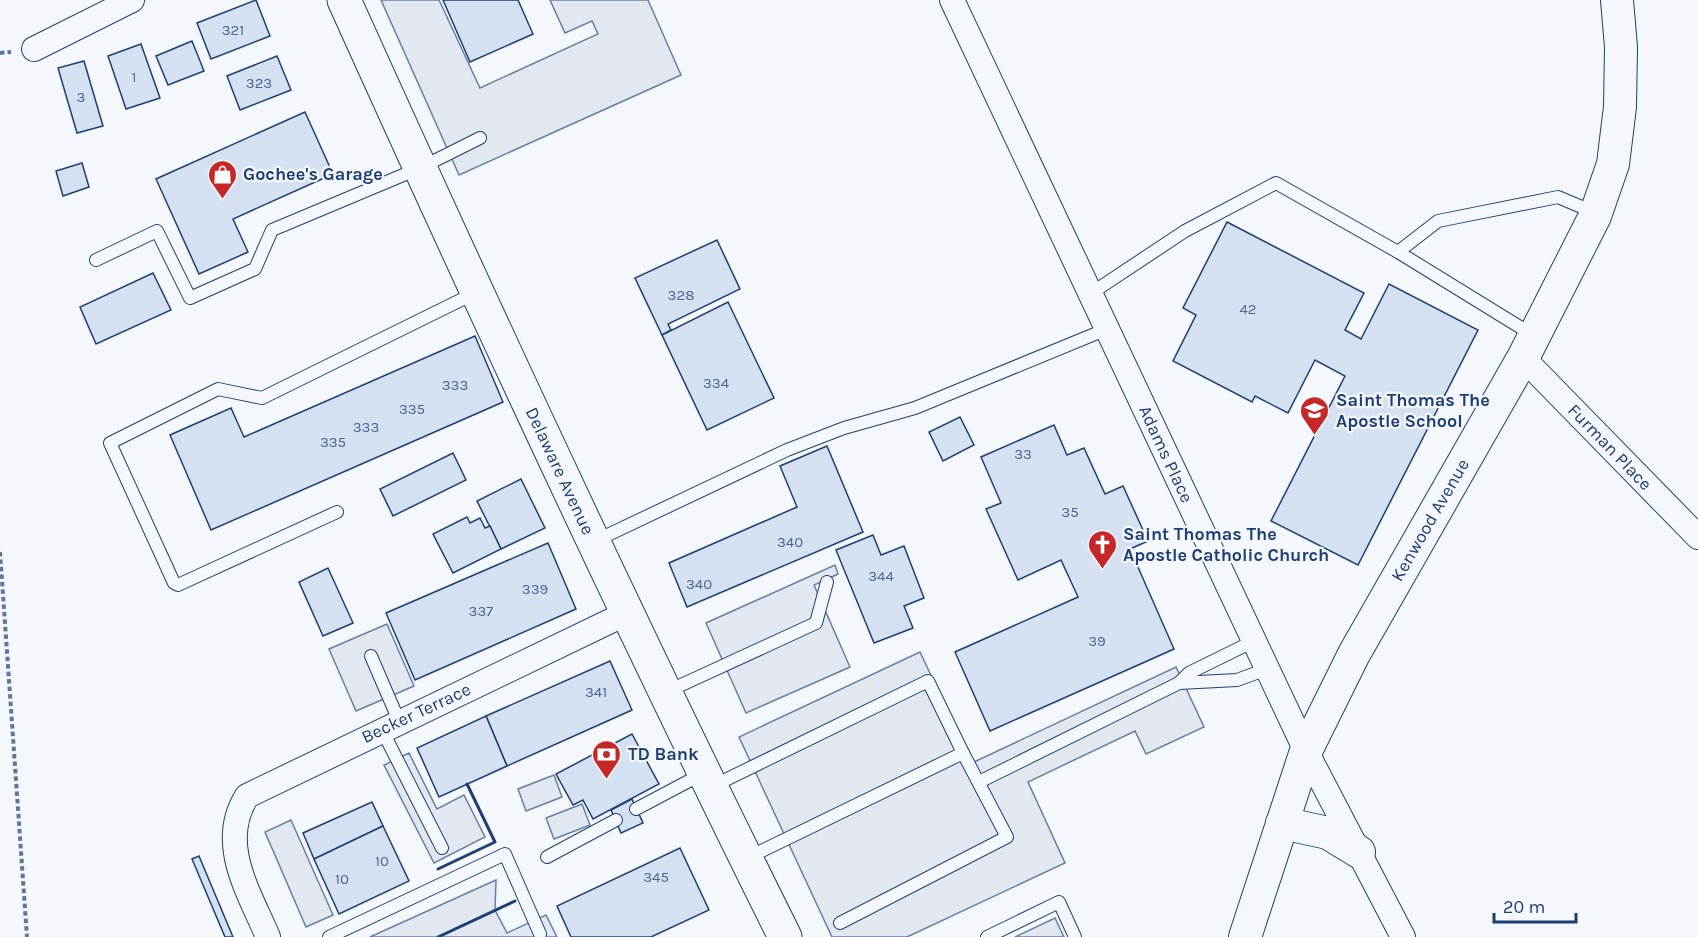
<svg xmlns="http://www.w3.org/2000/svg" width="1698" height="937" font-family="Karla,sans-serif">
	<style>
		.parking { fill: #e3e8f0; stroke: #687fa3; stroke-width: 1.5 }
		.building { fill: #d5e0f0; stroke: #1d3f73; stroke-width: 1.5 }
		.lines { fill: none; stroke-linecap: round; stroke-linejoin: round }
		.service-casing { stroke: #1d3f73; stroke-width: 14 }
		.minor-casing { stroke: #1d3f73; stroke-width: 26 }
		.tertiary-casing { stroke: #1d3f73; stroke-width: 34 }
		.primary-casing { stroke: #1d3f73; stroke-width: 35 }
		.path { stroke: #5e769c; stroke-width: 4; stroke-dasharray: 4.5 3; stroke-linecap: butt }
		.service { stroke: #f4f7fb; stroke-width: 12 }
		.minor { stroke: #f4f7fb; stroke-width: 24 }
		.tertiary { stroke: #f4f7fb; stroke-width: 32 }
		.primary { stroke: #f4f7fb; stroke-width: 33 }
		.wall { stroke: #1d3f73; stroke-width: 3 }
		.labels { text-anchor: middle; stroke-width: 4.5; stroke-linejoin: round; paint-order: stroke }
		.number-label { font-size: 15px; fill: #4b6792 }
		.poi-label { font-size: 18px; font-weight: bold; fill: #1d3f73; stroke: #f4f7fb; text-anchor: start }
		.street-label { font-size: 18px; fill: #1d3f73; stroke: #f4f7fb }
	</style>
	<rect width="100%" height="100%" fill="#f4f7fb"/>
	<g class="parking">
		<path d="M381,0h58l41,88 118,-54 -6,-13 -27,12 -15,-33h98l33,75 -222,100z"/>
		<path d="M835,565l3,9 -24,11 36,82 -104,46 -40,-90z"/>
		<path d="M387,624l27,62 -58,25 -27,-62z"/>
		<path d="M920,652l52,111 204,-96 28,60 -58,27 -11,-23 -107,51 37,81 -158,74h-75l-93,-200z"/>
		<path d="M409,753l28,56 27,-14 21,42 -51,26 -50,-98z"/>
		<path d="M554,775l8,22 -36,14 -8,-22z"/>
		<path d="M582,804l8,21 -36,14 -8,-21z"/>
		<path d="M291,820l42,95 -27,12 -41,-95z"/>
		<path d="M496,880l-1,30 12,23 39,-18 11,22h-187z"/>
		<path d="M1055,918l9,19h-49z"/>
	</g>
	<g class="building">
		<path d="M256,0l14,36 -59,23 -14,-36z"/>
		<path d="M443,0h75l15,34 -63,28z"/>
		<path d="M192,41l12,30 -36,14 -12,-29z"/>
		<path d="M141,44l19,54 -34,11 -18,-53z"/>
		<path d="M277,56l14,34 -51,20 -13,-34z"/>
		<path d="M84,61l19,65 -26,7 -19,-65z"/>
		<path d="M305,112l28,62 -100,45 15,33 -49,22 -43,-95z"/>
		<path d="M82,163l7,24 -26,9 -7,-25z"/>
		<path d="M1227,222l137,71 -19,37 16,9 28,-55 89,46 -120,235 -87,-44 74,-145 -30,-16 -27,53 -33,-17 -3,6 -79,-41 23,-46 -13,-7z"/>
		<path d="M717,240l23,49 -72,35 3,6 -9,5 -27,-57z"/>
		<path d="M153,273l18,37 -75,34 -16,-37z"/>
		<path d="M728,302l46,96 -67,32 -45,-95z"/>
		<path d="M475,336l28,66 -292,128 -41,-95 61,-27 13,29z"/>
		<path d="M960,417l14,28 -31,16 -14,-29z"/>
		<path d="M1054,425l13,30 17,-7 21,46 18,-8 25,55 -18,8 44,100 -184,82 -35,-79 123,-55 -17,-37 -43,20 -32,-71 15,-6 -20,-46z"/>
		<path d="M827,446l36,86 -176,75 -18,-44 128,-56 -17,-41z"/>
		<path d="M453,453l13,27 -73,36 -13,-27z"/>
		<path d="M521,479l24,49 -44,21 -24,-48z"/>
		<path d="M467,517l3,6 10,-5 5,10 5,-2 11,23 -48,24 -20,-39z"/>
		<path d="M873,535l8,20 23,-9 20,52 -20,8 9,22 -39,15 -38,-93z"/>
		<path d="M548,543l28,66 -161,71 -29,-67z"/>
		<path d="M328,568l25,55 -30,13 -24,-54z"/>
		<path d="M610,661l22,49 -125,56 -21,-50z"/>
		<path d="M486,716l21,50 -68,31 -22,-49z"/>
		<path d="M632,734l27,50 -66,35 -10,-19 -10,5 -17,-31z"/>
		<path d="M632,799l11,24 -22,10 -10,-23z"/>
		<path d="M372,802l11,24 -69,33 -11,-26z"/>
		<path d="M383,826l26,55 -70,33 -25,-55z"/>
		<path d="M680,848l29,62 -58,27h-80l-14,-31z"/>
		<path d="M199,856l34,81h-8l-33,-78z"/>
	</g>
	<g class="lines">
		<defs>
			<g id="service">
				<path d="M1398,252l40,-31 120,-24 38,16"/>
				<path d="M96,260l61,-29 33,67 65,-29 17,-39 148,-62 60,-30"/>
				<path d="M1090,294l95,-63 91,-48 122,69 135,83"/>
				<path d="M337,512l-159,73 -4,-2 -64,-140 108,-54 44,9 213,-105"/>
				<path d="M595,541l192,-91 57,-22 71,-20 192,-79"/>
				<path d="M371,656l28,65"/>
				<path d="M1179,683l58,-3 30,-11"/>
				<path d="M666,692l150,-69 11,-41"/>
				<path d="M382,730l60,118"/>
				<path d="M979,782l200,-99 10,-10 65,-32"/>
				<path d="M713,786l215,-105 35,72 -216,105"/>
				<path d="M636,809l68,-36"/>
				<path d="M547,857l69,-37"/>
				<path d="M840,923l167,-86 -44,-84"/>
				<path d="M329,937l176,-83 35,80"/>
				<path d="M987,937l72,-35 16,35"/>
			</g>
			<g id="minor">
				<path d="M952,0l354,751 97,186"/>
				<path d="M34,49l98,-49"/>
				<path d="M1523,358l175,179"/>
				<path d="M268,937c-19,-45 -51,-94 -21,-141l380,-183"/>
			</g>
			<g id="tertiary">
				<path d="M1282,823l46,10 31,19"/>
				<path d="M1245,937l61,-186 48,-97 169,-296 72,-142 18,-52 7,-57 1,-60 -4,-47"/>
			</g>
			<path id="primary" d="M344,0c142,315 287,628 441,937"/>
		</defs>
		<use href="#service" class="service-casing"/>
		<use href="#minor" class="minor-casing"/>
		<use href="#tertiary" class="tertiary-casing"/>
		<use href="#primary" class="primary-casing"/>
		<g class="path">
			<path d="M0,53l11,-1"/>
			<path d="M0,552l27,385"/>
		</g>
		<use href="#service" class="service"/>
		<use href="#minor" class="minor"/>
		<use href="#tertiary" class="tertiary"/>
		<use href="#primary" class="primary"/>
		<g class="wall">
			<path d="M438,869l57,-27 -28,-58"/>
			<path d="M438,937l77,-36"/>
		</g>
	</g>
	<defs>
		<symbol id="shop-pin" viewBox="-11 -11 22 30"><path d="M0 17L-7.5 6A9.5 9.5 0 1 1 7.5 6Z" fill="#c62828" stroke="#f4f7fb"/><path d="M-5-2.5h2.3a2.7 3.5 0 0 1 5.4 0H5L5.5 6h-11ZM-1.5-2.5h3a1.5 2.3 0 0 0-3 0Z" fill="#fff"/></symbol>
		<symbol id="school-pin" viewBox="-11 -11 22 30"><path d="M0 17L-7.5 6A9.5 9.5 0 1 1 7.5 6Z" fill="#c62828" stroke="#f4f7fb"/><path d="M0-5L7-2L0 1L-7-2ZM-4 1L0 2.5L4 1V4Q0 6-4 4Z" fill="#fff"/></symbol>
		<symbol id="church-pin" viewBox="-11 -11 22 30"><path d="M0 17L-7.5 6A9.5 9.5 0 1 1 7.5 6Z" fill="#c62828" stroke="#f4f7fb"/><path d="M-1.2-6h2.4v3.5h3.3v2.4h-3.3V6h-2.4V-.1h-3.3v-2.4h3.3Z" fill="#fff"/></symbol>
		<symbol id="bank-pin" viewBox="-11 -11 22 30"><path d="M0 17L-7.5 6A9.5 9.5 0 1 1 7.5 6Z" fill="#c62828" stroke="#f4f7fb"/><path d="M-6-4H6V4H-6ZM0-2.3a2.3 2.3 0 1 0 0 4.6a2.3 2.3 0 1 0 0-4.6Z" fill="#fff"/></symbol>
	</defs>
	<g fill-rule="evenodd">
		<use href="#shop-pin" x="206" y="158" width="33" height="45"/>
		<use href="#school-pin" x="1298" y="394" width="33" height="45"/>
		<use href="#church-pin" x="1086" y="528" width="33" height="45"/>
		<use href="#bank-pin" x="590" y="738" width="33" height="45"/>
	</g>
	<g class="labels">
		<g class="number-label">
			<text x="233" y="35">321</text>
			<text x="134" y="82">1</text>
			<text x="259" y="88">323</text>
			<text x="81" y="102">3</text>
			<text x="681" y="300">328</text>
			<text x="1248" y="314">42</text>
			<text x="716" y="388">334</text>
			<text x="455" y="390">333</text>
			<text x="412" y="414">335</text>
			<text x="366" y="432">333</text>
			<text x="333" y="447">335</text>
			<text x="1023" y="459">33</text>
			<text x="1070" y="517">35</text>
			<text x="790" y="547">340</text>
			<text x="881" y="581">344</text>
			<text x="699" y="589">340</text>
			<text x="535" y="594">339</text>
			<text x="481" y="616">337</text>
			<text x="1097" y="646">39</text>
			<text x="596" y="697">341</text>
			<text x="382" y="866">10</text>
			<text x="656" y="882">345</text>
			<text x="342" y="884">10</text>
		</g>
		<g class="poi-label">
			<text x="243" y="180">Gochee's Garage</text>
			<text x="1336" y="406">Saint Thomas The<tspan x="1336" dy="21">Apostle School</tspan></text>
			<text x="1123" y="540">Saint Thomas The<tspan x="1123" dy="21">Apostle Catholic Church</tspan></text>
			<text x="628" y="760">TD Bank</text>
		</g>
		<g class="street-label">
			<text transform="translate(1610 447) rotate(46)" y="6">Furman Place</text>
			<text transform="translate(1166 454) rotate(65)" y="6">Adams Place</text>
			<text transform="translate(560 471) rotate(65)" y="6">Delaware Avenue</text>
			<text transform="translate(1430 520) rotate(-60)" y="6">Kenwood Avenue</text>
			<text transform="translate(416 713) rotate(-25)" y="6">Becker Terrace</text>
		</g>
	</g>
	<path d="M1494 913v9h82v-9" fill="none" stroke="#1d3f73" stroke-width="3"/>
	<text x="1503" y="913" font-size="18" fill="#1d3f73" stroke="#f4f7fb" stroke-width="4.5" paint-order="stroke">20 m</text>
</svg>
